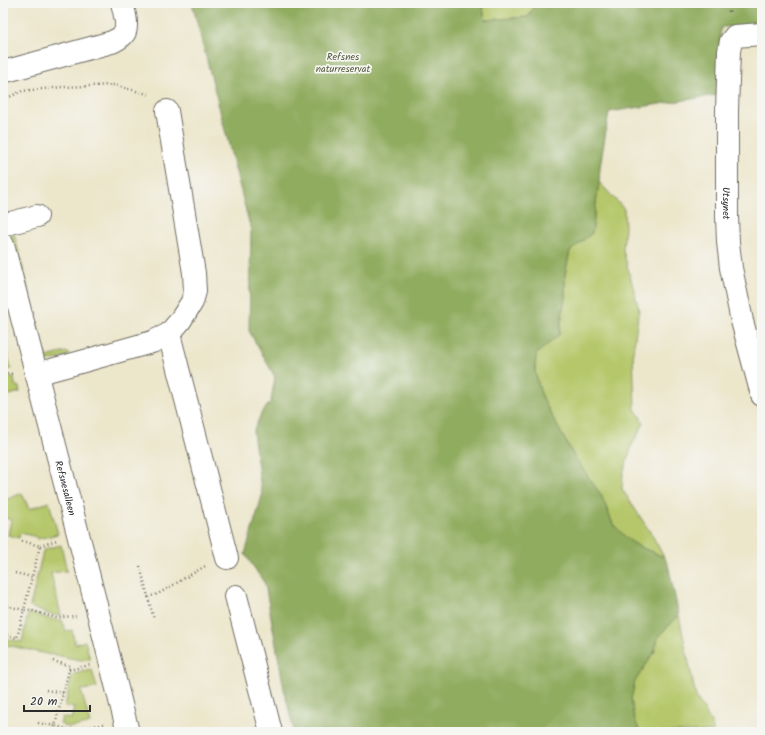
<svg xmlns="http://www.w3.org/2000/svg" width="765" height="735" font-family="Kalam,sans-serif">
	<style>
		.green { fill: #b5c76a; stroke: #70794a }
		.forest { fill: #90ac5e; stroke: #5e6c44 }
		.lines { fill: none; stroke-linecap: round; stroke-linejoin: round }
		.minor-casing { stroke: #6f6c63; stroke-width: 24 }
		.path { stroke: #6f6c63; stroke-width: 2.5; stroke-dasharray: 1 3; stroke-linecap: butt }
		.minor { stroke: #fff; stroke-width: 22 }
		.labels { text-anchor: middle; stroke-width: 3.5; stroke-linejoin: round; paint-order: stroke }
		.park-label { font-size: 10px; fill: #545a3e; stroke: #f6f6f2 }
		.street-label { font-size: 10px; fill: #2b2b2b; stroke: #f6f6f2 }
	</style>
	<rect width="100%" height="100%" fill="#f6f6f2"/>
	<filter id="ink" filterUnits="userSpaceOnUse"><feTurbulence type="fractalNoise" baseFrequency=".025" numOctaves="2"/><feDisplacementMap in="SourceGraphic" scale="8" xChannelSelector="R" yChannelSelector="G"/><feConvolveMatrix kernelMatrix="1 2 1 2 8 2 1 2 1" color-interpolation-filters="sRGB"/></filter>
	<filter id="wash" filterUnits="userSpaceOnUse"><feTurbulence type="fractalNoise" baseFrequency=".012" numOctaves="4" result="noise"/><feDisplacementMap in="SourceGraphic" scale="16" xChannelSelector="R" yChannelSelector="G"/><feGaussianBlur stdDeviation="0.9" result="paint"/><feColorMatrix in="noise" values="0 0 0 0 0 0 0 0 0 0 0 0 0 0 0 0 0 1.4 0 .05"/><feComposite in="paint" operator="in"/></filter>
	<g filter="url(#wash)">
		<rect width="100%" height="100%" fill="#ece6cb"/>
		<g class="green">
			<path d="M482,3h62l-10,4 -6,10 -43,3z"/>
			<path d="M599,182l25,27 1,18 -2,23 16,59 -6,43 2,57 9,14 -12,22 -9,29 -1,15 30,46 12,22 -26,-11 -9,-6 -16,-16 -12,-29 -26,-37 -27,-49 -8,-18 -5,-20 1,-17 23,-19 6,-37v-24l5,-23 22,-18z"/>
			<path d="M11,233l3,1 32,123 20,-5 3,2v2l-27,7 -33,-128z"/>
			<path d="M3,336l8,33h-8z"/>
			<path d="M3,375l11,2 1,8 4,2 1,5 -14,4 -3,-12z"/>
			<path d="M22,493l7,16 20,-7 9,32 -21,5v-2l-17,-4 -1,5 -11,-3 3,-15 -8,-3v-16z"/>
			<path d="M61,545l6,26 -16,2 10,42c-10,2 -22,-5 -31,-8l13,-56 2,-2z"/>
			<path d="M28,613c12,1 22,8 34,7l4,11 6,-1 3,14 10,-3 5,18 -10,1 -29,-6v1l-48,-11v-6l19,4z"/>
			<path d="M679,616l17,81 9,14 8,16v5h-73l-6,-14 -3,-19 4,-18 19,-28 5,-18z"/>
			<path d="M92,670l5,18 -16,2 9,33c-9,3 -18,5 -27,3v-1l-3,-1 2,-7 9,2 3,-11 -9,-2 6,-29 2,-3z"/>
		</g>
		<path class="forest" d="M192,3h290l3,17 43,-3 6,-10 10,-4h218v23l-41,1 -4,68 -108,17 -9,55 -1,15 -7,51 -22,18 -5,23v24l-6,37 -23,19 -1,17 5,20 8,18 27,49 26,37 12,29 16,16 9,6 26,11 4,7 11,52 -20,19 -5,18 -19,28 -4,18 3,19 6,14h-346l-10,-43 -19,-105 -20,-30 17,-58 -9,-64 8,-18 10,-13 4,-24 -26,-46 2,-101z"/>
	</g>
	<g filter="url(#ink)">
		<g class="lines">
			<defs>
				<g id="minor">
					<path id="s1" d="M762,34l-27,2 -4,5 -2,10 -2,59v107l1,25 3,26 11,53 20,74"/>
					<path d="M3,72l11,-3 98,-27c4,-2 11,-5 13,-10 3,-8 -1,-21 -3,-29"/>
					<path d="M3,225l34,-9"/>
					<path id="s2" d="M3,245l81,312 44,175"/>
					<path d="M169,334l58,224"/>
					<path d="M36,374l41,-11 75,-21 17,-8 11,-13 12,-19 3,-11 -1,-18 -27,-162"/>
					<path d="M236,596l35,136"/>
				</g>
			</defs>
			<use href="#minor" class="minor-casing"/>
			<g class="path">
				<path d="M729,3v12"/>
				<path d="M3,100l19,-9 41,-4 51,-2 37,10"/>
				<path d="M3,373l11,1"/>
				<path d="M22,541l18,5 -8,31"/>
				<path d="M40,546l17,-6"/>
				<path d="M140,566l14,54"/>
				<path d="M15,573l17,4 -8,33 9,1 24,7 5,-1 14,-1"/>
				<path d="M148,597l10,-3 49,-29"/>
				<path d="M3,634l14,4 7,-28 -17,-4"/>
				<path d="M53,661l17,5 -7,27"/>
				<path d="M69,670l21,-5"/>
				<path d="M46,690l17,3 -8,33 13,3h8l28,-5"/>
				<path d="M38,723l17,3 -1,6"/>
			</g>
			<use href="#minor" class="minor"/>
		</g>
	</g>
	<g class="labels">
		<g class="park-label">
			<text x="343" y="60">Refsnes<tspan x="343" dy="12">naturreservat</tspan></text>
		</g>
		<g class="street-label">
			<text dy="4" stroke="none"><textPath href="#s1" startOffset="196">Utsynet</textPath></text>
			<text dy="4" stroke="none"><textPath href="#s2" startOffset="251">Refsnesalleen</textPath></text>
		</g>
	</g>
	<rect width="765" height="735" fill="none" stroke="#f6f6f2" stroke-width="16"/>
	<path d="M24 705v6h66v-6" fill="none" stroke="#2b2b2b" stroke-width="2"/>
	<text x="30" y="705" font-size="12" fill="#2b2b2b" stroke="#f6f6f2" stroke-width="3" paint-order="stroke">20 m</text>
</svg>
